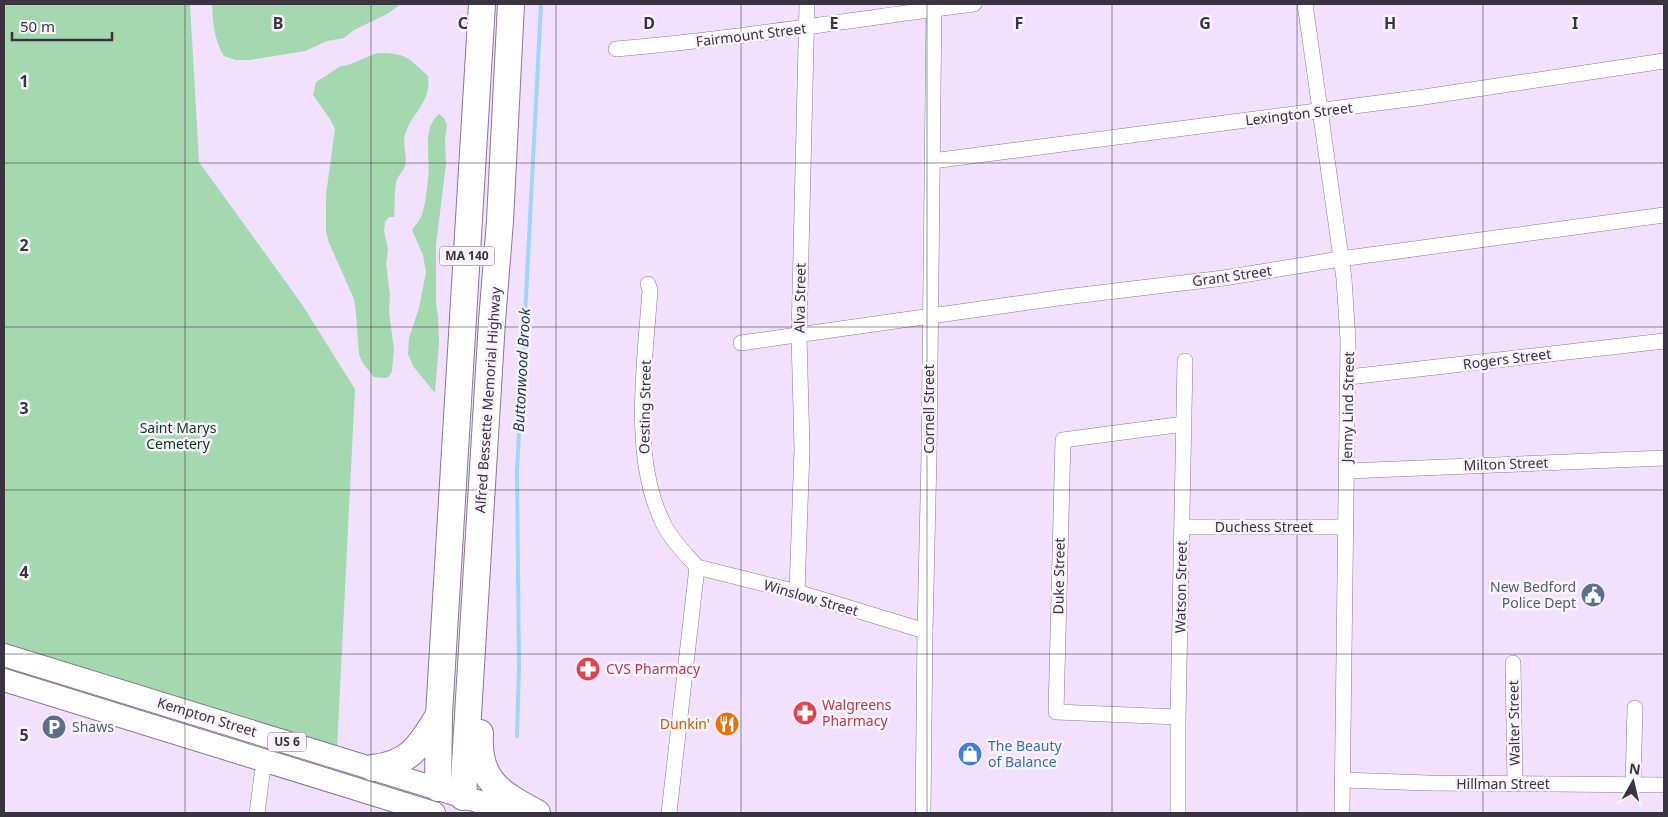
<svg xmlns="http://www.w3.org/2000/svg" width="1668" height="817" font-family="'Noto Sans',sans-serif">
	<style>
		.green { fill: #a4d8ae }
		.lines { fill: none; stroke-linecap: round; stroke-linejoin: round }
		.stream { stroke: #9ed5f9; stroke-width: 4 }
		.minor-casing { stroke: #877993; stroke-width: 16 }
		.primary-casing { stroke: #877993; stroke-width: 24 }
		.motorway-casing { stroke: #877993; stroke-width: 28 }
		.minor { stroke: #fff; stroke-width: 15 }
		.primary { stroke: #fff; stroke-width: 22 }
		.motorway { stroke: #fff; stroke-width: 26 }
		.grid { fill: none; stroke: #3a3440; stroke-width: 1; stroke-opacity: 0.55 }
		.labels { text-anchor: middle; stroke-width: 5; stroke-linejoin: round; paint-order: stroke }
		.shield { fill: #f9f3fe; stroke: #736d79; stroke-width: 1 }
		.shield-label { font-size: 12px; font-weight: bold; fill: #3a3440 }
		.street-label { font-size: 14px; fill: #3a3440; stroke: #f9f3fe }
		.park-label { font-size: 14px; fill: #0b3a1b; stroke: #f9f3fe }
		.service-label { font-size: 14px; fill: #4e5e75; stroke: #f9f3fe; text-anchor: end }
		.health-label { font-size: 14px; fill: #be3a42; stroke: #f9f3fe; text-anchor: start }
		.food-label { font-size: 14px; fill: #c56008; stroke: #f9f3fe; text-anchor: end }
		.shop-label { font-size: 14px; fill: #366cbe; stroke: #f9f3fe; text-anchor: start }
		.water-label { font-size: 15px; font-style: italic; fill: #1a394c; stroke: #f9f3fe }
		.grid-label { font-size: 16px; text-anchor: middle; font-weight: bold; fill: #3a3440; stroke: #f9f3fe; stroke-width: 5; stroke-linejoin: round; paint-order: stroke }
	</style>
	<rect width="100%" height="100%" fill="#f1e1fe"/>
	<g class="green">
		<path d="M4,4h186l9,158 102,141 54,86 -18,360 -333,-103z"/>
		<path d="M212,4h189l-14,10 -33,16 -10,8 -17,3 -22,10 -55,9h-14l-12,-4c-10,-16 -11,-34 -12,-52z"/>
		<path d="M377,53c30,0 30,4 51,23 4,27 -17,37 -23,59 -3,10 3,21 0,31 -2,6 -8,10 -9,17 -2,11 -1,23 -2,34h-5l-4,5 -1,9 4,18 -2,15 4,31 -1,17 5,37 -2,22 -3,6 -4,1 -11,-1 -12,-15 -3,-8 -3,-41 -2,-14 -25,-56 -3,-12v-36l9,-66 -5,-10 -17,-24 3,-13 25,-16 7,-1z"/>
		<path d="M439,114l5,4 3,7 -2,14 1,25 -10,81v58l2,13 1,26 -4,51 -22,-27 -5,-12 1,-16 10,-30 7,-36 -3,-17 -11,-25c3,-4 7,-9 9,-13 4,-8 6,-29 7,-39 3,-21 -7,-49 11,-64z"/>
	</g>
	<g class="lines">
		<path class="stream" d="M517,736l2,-69 -2,-196 24,-467"/>
		<defs>
			<g id="minor">
				<path d="M1305,4l39,275 4,61 -6,473"/>
				<path d="M616,49c120,-10 239,-30 358,-45"/>
				<path d="M932,161l492,-64 240,-36"/>
				<path d="M648,284l2,6c-5,73 -20,168 14,235 8,16 22,29 33,42l-28,246"/>
				<path d="M741,343l324,-46 159,-19 116,-19 324,-44"/>
				<path d="M1349,377l315,-36"/>
				<path d="M1347,471l317,-13"/>
				<path d="M1182,527h164"/>
				<path d="M697,567l100,25 128,39"/>
				<path d="M797,592l5,-143 -3,-114 8,-331"/>
				<path d="M1513,663l2,121"/>
				<path d="M1178,717l-122,-5 7,-272 121,-16"/>
				<path d="M1343,780l85,3 236,2"/>
				<path d="M1633,785l2,-77"/>
				<path d="M257,813l5,-38 3,-14"/>
				<path d="M923,813l2,-182 4,-176 5,-451"/>
				<path d="M1178,813v-96l7,-356"/>
			</g>
			<g id="primary">
				<path d="M4,655l512,158"/>
				<path d="M4,680l430,133"/>
			</g>
			<g id="motorway">
				<path d="M480,733c-3,48 20,60 57,80"/>
				<path d="M373,768c39,-5 47,-23 66,-53"/>
				<path d="M438,788l1,-73 43,-711"/>
				<path d="M463,797l29,-476 8,-100 11,-217"/>
			</g>
		</defs>
		<use href="#minor" class="minor-casing"/>
		<use href="#primary" class="primary-casing"/>
		<use href="#motorway" class="motorway-casing"/>
		<use href="#minor" class="minor"/>
		<use href="#primary" class="primary"/>
		<use href="#motorway" class="motorway"/>
	</g>
	<path class="grid" d="M185,4v809M371,4v809M556,4v809M741,4v809M927,4v809M1112,4v809M1297,4v809M1483,4v809M4,163h1660M4,327h1660M4,490h1660M4,654h1660"/>
	<defs>
		<symbol id="civic-disc" viewBox="-11 -11 22 22"><circle r="9.5" fill="#5c6f8a" stroke="#f9f3fe"/><path d="M-.6-6.5H3V-4.5H.6V-3L4-1V1h2V6H-6V1h2V-1L-.6-3ZM-1.2 2.5V6h2.4V2.5Z" fill="#fff"/></symbol>
		<symbol id="pharmacy-disc" viewBox="-11 -11 22 22"><circle r="9.5" fill="#e0444e" stroke="#f9f3fe"/><path d="M-2-6h4v4h4v4h-4v4h-4v-4h-4v-4h4Z" fill="#fff"/></symbol>
		<symbol id="restaurant-disc" viewBox="-11 -11 22 22"><circle r="9.5" fill="#e8710a" stroke="#f9f3fe"/><path d="M-5-6h1v4h1v-4h1v4h1v-4h1v5L-1.5 .5V6h-2V.5L-5-1ZM5-6V6H3V1.5H1.5Q1.5-4 5-6Z" fill="#fff"/></symbol>
		<symbol id="parking-disc" viewBox="-11 -11 22 22"><circle r="9.5" fill="#5c6f8a" stroke="#f9f3fe"/><path d="M-3.5-5.5H1a3.5 3.5 0 0 1 0 7H-1V5.5H-3.5ZM-1-3.4V-.6H.8a1.4 1.4 0 0 0 0-2.8Z" fill="#fff"/></symbol>
		<symbol id="shop-disc" viewBox="-11 -11 22 22"><circle r="9.5" fill="#3f7fe0" stroke="#f9f3fe"/><path d="M-5-2.5h2.3a2.7 3.5 0 0 1 5.4 0H5L5.5 6h-11ZM-1.5-2.5h3a1.5 2.3 0 0 0-3 0Z" fill="#fff"/></symbol>
	</defs>
	<g fill-rule="evenodd">
		<use href="#civic-disc" x="1579" y="581" width="28" height="28"/>
		<use href="#pharmacy-disc" x="574" y="655" width="28" height="28"/>
		<use href="#pharmacy-disc" x="791" y="699" width="28" height="28"/>
		<use href="#restaurant-disc" x="713" y="710" width="28" height="28"/>
		<use href="#parking-disc" x="40" y="713" width="28" height="28"/>
		<use href="#shop-disc" x="956" y="740" width="28" height="28"/>
	</g>
	<g class="labels">
		<g class="shield">
			<rect x="439.5" y="246.5" width="55" height="19" rx="4"/>
			<rect x="268" y="732.5" width="38" height="19" rx="4"/>
		</g>
		<g class="shield-label">
			<text x="467" y="260">MA 140</text>
			<text x="287" y="746">US 6</text>
		</g>
		<g class="street-label">
			<text transform="translate(751 35) rotate(-7)" y="5">Fairmount Street</text>
			<text transform="translate(1299 114) rotate(-7)" y="5">Lexington Street</text>
			<text transform="translate(1232 276) rotate(-8)" y="5">Grant Street</text>
			<text transform="translate(800 298) rotate(-89)" y="5">Alva Street</text>
			<text transform="translate(1507 359) rotate(-7)" y="5">Rogers Street</text>
			<text transform="translate(488 400) rotate(-86)" y="5">Alfred Bessette Memorial Highway</text>
			<text transform="translate(645 407) rotate(-89)" y="5">Oesting Street</text>
			<text transform="translate(1348 407) rotate(-89)" y="5">Jenny Lind Street</text>
			<text transform="translate(929 409) rotate(-90)" y="5">Cornell Street</text>
			<text transform="translate(1506 464) rotate(-2)" y="5">Milton Street</text>
			<text x="1264" y="532">Duchess Street</text>
			<text transform="translate(1059 576) rotate(-89)" y="5">Duke Street</text>
			<text transform="translate(1181 587) rotate(-89)" y="5">Watson Street</text>
			<text transform="translate(811 598) rotate(16)" y="5">Winslow Street</text>
			<text transform="translate(207 717) rotate(17)" y="5">Kempton Street</text>
			<text transform="translate(1514 723) rotate(-91)" y="5">Walter Street</text>
			<text x="1503" y="789">Hillman Street</text>
		</g>
		<g class="park-label">
			<text x="178" y="433">Saint Marys<tspan x="178" dy="16">Cemetery</tspan></text>
		</g>
		<g class="service-label">
			<text x="1576" y="592">New Bedford<tspan x="1576" dy="16">Police Dept</tspan></text>
			<text x="72" y="732" text-anchor="start">Shaws</text>
		</g>
		<g class="health-label">
			<text x="606" y="674">CVS Pharmacy</text>
			<text x="822" y="710">Walgreens<tspan x="822" dy="16">Pharmacy</tspan></text>
		</g>
		<g class="food-label">
			<text x="710" y="729">Dunkin'</text>
		</g>
		<g class="shop-label">
			<text x="988" y="751">The Beauty<tspan x="988" dy="16">of Balance</tspan></text>
		</g>
		<g class="water-label">
			<text transform="translate(522 370) rotate(-87)" y="5">Buttonwood Brook</text>
		</g>
	</g>
	<g class="grid-label">
		<text x="278" y="29">B</text>
		<text x="463" y="29">C</text>
		<text x="649" y="29">D</text>
		<text x="834" y="29">E</text>
		<text x="1019" y="29">F</text>
		<text x="1205" y="29">G</text>
		<text x="1390" y="29">H</text>
		<text x="1575" y="29">I</text>
		<text x="24" y="87">1</text>
		<text x="24" y="251">2</text>
		<text x="24" y="414">3</text>
		<text x="24" y="578">4</text>
		<text x="24" y="741">5</text>
	</g>
	<rect width="1668" height="817" fill="none" stroke="#3a3440" stroke-width="10"/>
	<g transform="translate(1633 782) rotate(8)" stroke="#f9f3fe" stroke-width="4" paint-order="stroke">
	<path d="M0-4L9 19L0 12L-9 19Z" fill="#3a3440"/>
	<text y="-8" font-size="14" font-weight="bold" text-anchor="middle" fill="#3a3440">N</text>
	</g>
	<path d="M12 32v8h100v-8" fill="none" stroke="#3a3440" stroke-width="2.5"/>
	<text x="20" y="32" font-size="15" fill="#3a3440" stroke="#f9f3fe" stroke-width="4" paint-order="stroke">50 m</text>
</svg>
